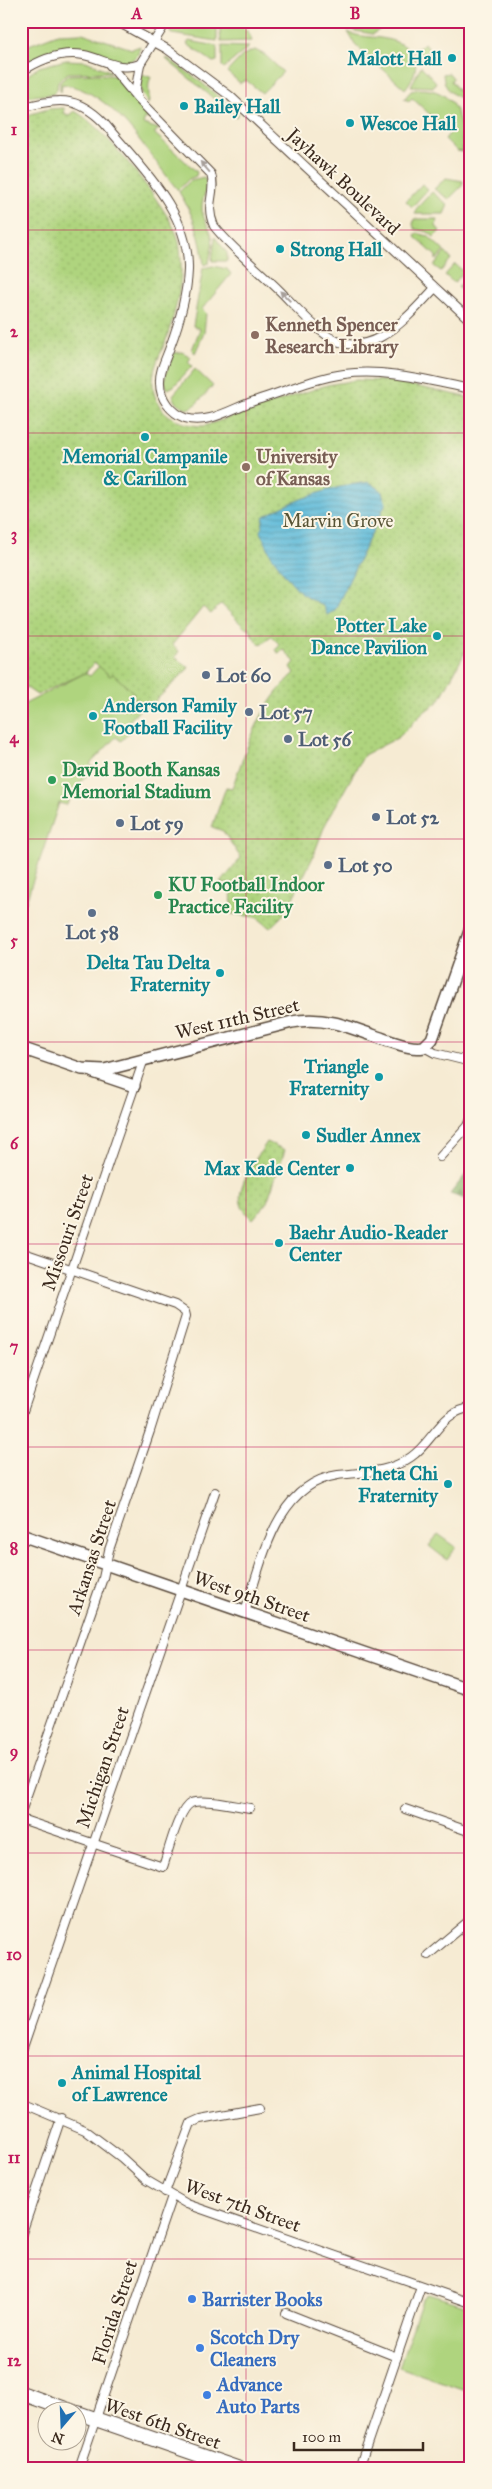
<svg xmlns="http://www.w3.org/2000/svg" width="492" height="2489" font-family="'IM FELL Great Primer',serif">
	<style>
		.grass { fill: #afd47e; stroke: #757f4e }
		.forest { fill: url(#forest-firs); stroke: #637046 }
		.park { fill: url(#park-dots); stroke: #757f4e }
		.water { fill: url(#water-rules); stroke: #4c727c }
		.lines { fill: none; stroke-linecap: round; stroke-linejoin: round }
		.street-casing { stroke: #574739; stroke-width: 10 }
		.secondary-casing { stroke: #574739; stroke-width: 14 }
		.highway-casing { stroke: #574739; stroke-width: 16 }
		.street { stroke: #fff; stroke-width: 8 }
		.secondary { stroke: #fff; stroke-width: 11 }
		.highway { stroke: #fff; stroke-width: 14 }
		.oneway { fill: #a79f9a }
		.grid { fill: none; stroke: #c2185b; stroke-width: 1; stroke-opacity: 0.55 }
		.culture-dot { fill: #0f9aa8; stroke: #fcf5e5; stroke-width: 2 }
		.education-dot { fill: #8d6e63; stroke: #fcf5e5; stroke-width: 2 }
		.service-dot { fill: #5c6f8a; stroke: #fcf5e5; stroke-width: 2 }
		.leisure-dot { fill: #2e9e5b; stroke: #fcf5e5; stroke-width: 2 }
		.shop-dot { fill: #3f7fe0; stroke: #fcf5e5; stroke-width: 2 }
		.labels { text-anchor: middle; stroke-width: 4; stroke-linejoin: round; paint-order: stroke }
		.culture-label { font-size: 19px; font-weight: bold; fill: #0d838f; stroke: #fcf5e5; text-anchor: start }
		.street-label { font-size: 19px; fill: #3b2a1e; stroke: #fcf5e5 }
		.education-label { font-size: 19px; font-weight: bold; fill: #785e54; stroke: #fcf5e5; text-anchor: start }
		.park-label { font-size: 19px; fill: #585436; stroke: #fcf5e5 }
		.service-label { font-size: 19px; font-weight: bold; fill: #4e5e75; stroke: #fcf5e5; text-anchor: start }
		.leisure-label { font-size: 19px; font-weight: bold; fill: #27864d; stroke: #fcf5e5; text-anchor: start }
		.shop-label { font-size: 19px; font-weight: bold; fill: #366cbe; stroke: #fcf5e5; text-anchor: start }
		.neatline { fill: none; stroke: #c2185b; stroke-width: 2 }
		.grid-label { font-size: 16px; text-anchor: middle; font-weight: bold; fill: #c2185b }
	</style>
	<defs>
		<pattern id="forest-firs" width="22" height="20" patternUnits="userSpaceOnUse" patternTransform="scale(1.25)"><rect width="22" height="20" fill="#8bb66d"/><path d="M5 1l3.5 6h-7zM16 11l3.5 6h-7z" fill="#739459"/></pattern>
		<pattern id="park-dots" width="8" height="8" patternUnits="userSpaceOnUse" patternTransform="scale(1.25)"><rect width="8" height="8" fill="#afd47e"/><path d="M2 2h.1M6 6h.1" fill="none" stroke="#97b66c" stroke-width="1.8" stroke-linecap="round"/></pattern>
		<pattern id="water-rules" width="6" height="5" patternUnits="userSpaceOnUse" patternTransform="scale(1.25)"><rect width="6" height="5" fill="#5cbada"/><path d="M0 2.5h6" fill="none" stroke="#4d97b0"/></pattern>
	</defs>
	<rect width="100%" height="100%" fill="#fcf5e5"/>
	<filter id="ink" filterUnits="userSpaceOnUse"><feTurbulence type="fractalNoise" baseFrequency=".02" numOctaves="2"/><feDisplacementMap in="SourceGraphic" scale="10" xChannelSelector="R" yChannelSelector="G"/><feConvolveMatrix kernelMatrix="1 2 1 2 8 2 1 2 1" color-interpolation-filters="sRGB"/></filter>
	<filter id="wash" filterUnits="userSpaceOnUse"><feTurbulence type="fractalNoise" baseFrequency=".0096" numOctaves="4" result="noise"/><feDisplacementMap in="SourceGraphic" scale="20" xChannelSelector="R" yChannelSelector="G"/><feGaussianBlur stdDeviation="1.12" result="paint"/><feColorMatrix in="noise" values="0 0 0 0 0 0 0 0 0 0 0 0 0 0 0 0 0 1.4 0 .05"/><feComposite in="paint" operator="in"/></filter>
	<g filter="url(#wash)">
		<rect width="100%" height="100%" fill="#f6ebd3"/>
		<g class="grass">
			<path d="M177,21h40v20l-45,-7 -2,-1z"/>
			<path d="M219,21c14,0 29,4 33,20l-31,1z"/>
			<path d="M348,21h44l-19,13 -18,-3 -7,-4 3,-4z"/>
			<path d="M348,32c12,6 25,4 38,7 30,6 39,26 19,50l-50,-45z"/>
			<path d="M82,33l50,16 8,-3 -2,8 -6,6c-17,6 -33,-8 -50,-10 -21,-3 -42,7 -61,16v-18l37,-14z"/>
			<path d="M189,41l28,5v15l-4,1 -26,-18z"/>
			<path d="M424,43l9,11 -5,4 -8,-1 -8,-8 7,-1z"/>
			<path d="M222,46l26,1h1l-25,21 -2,-2z"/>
			<path d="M255,50l10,5 18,17 -21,21 -16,-13 -6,3 -13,-11 16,-17z"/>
			<path d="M167,58l29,20 43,36 -3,3 -70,-58z"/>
			<path d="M66,60l20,1 26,11 -44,1 -10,8 -1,8 -4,5 -32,3v-17l18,-13z"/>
			<path d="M421,66l15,16 -3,5 -22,-1z"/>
			<path d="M449,73l4,5 -2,3 14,18c-14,-3 -21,-11 -22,-25z"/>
			<path d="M98,74l17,2 35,43 -5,-1 -2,6 16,5 -4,3v2l42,38 -1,4 -7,3 -11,11c-32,-37 -63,-99 -116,-106l-1,8 -1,-2v-8l8,-7z"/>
			<path d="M142,75l9,2c-5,10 0,19 -3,27l-9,-17z"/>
			<path d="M418,89c39,-1 44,31 45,63l-6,-1 -12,-12 5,-6 -38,-35 -3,3 -5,-2 7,-8z"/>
			<path d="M204,177c6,10 -2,20 -2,30 0,11 6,17 9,26 4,9 -1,21 -2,30l-5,2c-3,-28 -10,-49 -25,-73l12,-12z"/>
			<path d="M446,178l17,3 -1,5 -13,13 -15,-10z"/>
			<path d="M422,184l6,5 -16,18 -6,-6z"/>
			<path d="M432,192l16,13 -4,9h-29l1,-5z"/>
			<path d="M414,219h23l-1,7 4,5 -6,6 -6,-5 -13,-3 -2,-4z"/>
			<path d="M417,233l11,3 16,15 -8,9v-4l-21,-19z"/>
			<path d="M215,237l12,16v8h-15z"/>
			<path d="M445,252l6,7 -10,12 -7,-5z"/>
			<path d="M455,264l9,8 -10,11 -9,-8z"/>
			<path d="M213,266l14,3 4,5 -29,35 4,4 -2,20 -9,20 -3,-3 8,-21 -7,-3 10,-58z"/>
			<path d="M471,276v25l-13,-14 9,-10z"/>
			<path d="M182,352l9,5 -3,5 4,4 -18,20 -6,3c-8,-9 2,-26 6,-36z"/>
			<path d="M195,369l18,17 -20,21 -6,2 -11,-7 -3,-7z"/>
			<path d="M99,666l11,10 3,-3 21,20 -2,3 11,10 -14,15 6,6 -14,14 -5,-4 -26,27 4,4 -22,23 -5,14 -8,-2 -38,113v-210l64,-33 5,3z"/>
			<path d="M438,1534l18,13 -9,13 -18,-14z"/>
			<path d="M428,2294l43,13v85l-72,-25 23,-67z"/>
		</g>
		<path class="forest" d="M471,1168v33l-21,-7z"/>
		<g class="park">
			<path d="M64,108l1,6 6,1 3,-4c27,12 92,95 103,124 3,8 4,21 4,30 1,25 -8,54 -16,78 -5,11 -11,23 -12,36 -2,31 23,47 51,47l123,-41 29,-5 35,1 80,17v243l-32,60 -15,11 -25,25 -35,18 -39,70 -13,34 -26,53 -16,16 -13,-11 -25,-3 -1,-30h-11l21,-26 -18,-27 -11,-4 14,-40 6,1c16,-43 28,-84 63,-115l-4,-6 4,-5 -11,-12 -6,3 -2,-4 4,-4 -9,-9 -10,9 -8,-8 -4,-10 -4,1 -24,-24 -10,10 -8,-7 -31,38 7,6 -4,6 14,11 -41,40 -16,-12 2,-3 -21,-19 -3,2 -15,-13 -10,10 -48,22 -16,-11v-567l27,-8z"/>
			<path d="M267,1142l18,8 -18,52 -14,17c-5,-5 -11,-9 -12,-16 -5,-18 17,-47 26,-61z"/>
		</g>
		<path class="water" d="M369,482l12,8 5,13 -51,107 -8,5 -4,-9 -22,-13 -15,-17 -15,-21 -10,-23 3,-16c32,-17 69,-30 105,-34z"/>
	</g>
	<g filter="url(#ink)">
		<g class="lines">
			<defs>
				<g id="street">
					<path d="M116,21l51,28 63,47 241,225"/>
					<path d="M109,64l28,34"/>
					<path d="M140,64l-4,24 2,11 73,75c6,19 -7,29 3,52 17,22 46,45 66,65 13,13 26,28 41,40 44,38 86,-13 114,-43"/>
					<path d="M21,72c18,-12 41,-21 63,-17 19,4 36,17 56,9l27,-43"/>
					<path d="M21,108c35,-10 56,-13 83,15 35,43 86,88 84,147 -1,26 -9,53 -18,77 -4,12 -11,24 -10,36 0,16 11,30 25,35 23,8 51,-12 72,-18 28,-9 58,-22 87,-26 42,-6 86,7 127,15"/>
					<path d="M424,1047l11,6 36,9"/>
					<path d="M440,1157l28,-31 3,-7"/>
					<path d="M21,1252l154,53 10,7 1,4 -36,115 -41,119 -6,28 -82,234"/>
					<path d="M21,1417l123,-358"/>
					<path d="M245,1612c17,-49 30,-128 93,-137 26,-3 50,-2 73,-18 22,-15 31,-47 60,-49"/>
					<path d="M405,1809l66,23"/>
					<path d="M21,1819l142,48c5,-14 15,-58 28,-64 12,-5 45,3 59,5"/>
					<path d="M428,1955l43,-36"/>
					<path d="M21,2053l194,-561"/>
					<path d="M21,2103l64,27 37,28 24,22 41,24 284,99"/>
					<path d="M165,2192l26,-69 9,-4 60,-11"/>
					<path d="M21,2236l40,-118"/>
					<path d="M286,2313l111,44"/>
					<path d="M79,2468l93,-272"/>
					<path d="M359,2468l62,-182"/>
				</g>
				<g id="secondary">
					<path d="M21,1048l61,21 22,1 188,-48c33,-7 63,7 94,18 13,4 25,9 38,7l8,-8 39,-111"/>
					<path d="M93,1072l41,14"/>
					<path d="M21,1535l450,155"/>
				</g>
				<g id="highway">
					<path d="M21,2393l53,19"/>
					<path d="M78,2413l159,55"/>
				</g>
			</defs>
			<use href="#street" class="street-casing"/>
			<use href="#secondary" class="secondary-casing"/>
			<use href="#highway" class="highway-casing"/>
			<use href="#street" class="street"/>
			<use href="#secondary" class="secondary"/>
			<use href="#highway" class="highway"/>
		</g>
		<defs><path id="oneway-solid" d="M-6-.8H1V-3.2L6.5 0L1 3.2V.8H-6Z" transform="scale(1.25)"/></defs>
		<g class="oneway">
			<use href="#oneway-solid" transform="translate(205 167) rotate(-131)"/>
			<use href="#oneway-solid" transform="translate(285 296) rotate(-135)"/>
		</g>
	</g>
	<path class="grid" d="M246,21v2447M21,230h450M21,433h450M21,636h450M21,839h450M21,1042h450M21,1244h450M21,1447h450M21,1650h450M21,1853h450M21,2056h450M21,2259h450"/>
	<g class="culture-dot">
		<circle cx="452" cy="58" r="5"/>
		<circle cx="184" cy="106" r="5"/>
		<circle cx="350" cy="123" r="5"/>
		<circle cx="280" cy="249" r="5"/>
		<circle cx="145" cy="437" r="5"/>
		<circle cx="437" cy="636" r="5"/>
		<circle cx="93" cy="716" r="5"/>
		<circle cx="220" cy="973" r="5"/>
		<circle cx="379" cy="1077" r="5"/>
		<circle cx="306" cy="1135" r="5"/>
		<circle cx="350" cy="1168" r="5"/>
		<circle cx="279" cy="1243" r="5"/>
		<circle cx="448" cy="1484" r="5"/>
		<circle cx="62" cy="2083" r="5"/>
	</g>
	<g class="education-dot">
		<circle cx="255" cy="335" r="5"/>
		<circle cx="246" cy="467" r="5"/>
	</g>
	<g class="service-dot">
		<circle cx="206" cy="675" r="5"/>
		<circle cx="249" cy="712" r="5"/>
		<circle cx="288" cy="739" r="5"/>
		<circle cx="376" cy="817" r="5"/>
		<circle cx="120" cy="823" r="5"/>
		<circle cx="328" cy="865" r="5"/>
		<circle cx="92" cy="913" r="5"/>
	</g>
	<g class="leisure-dot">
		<circle cx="52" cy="780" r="5"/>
		<circle cx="158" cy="895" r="5"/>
	</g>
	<g class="shop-dot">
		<circle cx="192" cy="2299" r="5"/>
		<circle cx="200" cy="2348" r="5"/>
		<circle cx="207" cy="2395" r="5"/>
	</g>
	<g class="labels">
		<g class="culture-label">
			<text x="442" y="65" text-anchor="end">Malott Hall</text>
			<text x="194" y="113">Bailey Hall</text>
			<text x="360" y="130">Wescoe Hall</text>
			<text x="290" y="256">Strong Hall</text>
			<text x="145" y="463" text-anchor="middle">Memorial Campanile<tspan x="145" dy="22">&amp; Carillon</tspan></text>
			<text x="427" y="632" text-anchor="end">Potter Lake<tspan x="427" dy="22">Dance Pavilion</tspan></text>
			<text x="103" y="712">Anderson Family<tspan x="103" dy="22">Football Facility</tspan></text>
			<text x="210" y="969" text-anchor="end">Delta Tau Delta<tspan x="210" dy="22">Fraternity</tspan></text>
			<text x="369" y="1073" text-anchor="end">Triangle<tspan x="369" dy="22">Fraternity</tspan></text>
			<text x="316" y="1142">Sudler Annex</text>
			<text x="340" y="1175" text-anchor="end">Max Kade Center</text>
			<text x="289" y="1239">Baehr Audio-Reader<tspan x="289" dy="22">Center</tspan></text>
			<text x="438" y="1480" text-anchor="end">Theta Chi<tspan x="438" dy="22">Fraternity</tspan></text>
			<text x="72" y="2079">Animal Hospital<tspan x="72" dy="22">of Lawrence</tspan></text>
		</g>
		<g class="street-label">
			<text transform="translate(344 181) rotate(43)" y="7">Jayhawk Boulevard</text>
			<text transform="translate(237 1018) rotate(-13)" y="7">West 11th Street</text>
			<text transform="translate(67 1232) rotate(-71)" y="7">Missouri Street</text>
			<text transform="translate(91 1557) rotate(-72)" y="7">Arkansas Street</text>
			<text transform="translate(252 1596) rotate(19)" y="7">West 9th Street</text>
			<text transform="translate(102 1767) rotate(-71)" y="7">Michigan Street</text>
			<text transform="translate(243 2205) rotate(20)" y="7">West 7th Street</text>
			<text transform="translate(114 2312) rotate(-72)" y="7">Florida Street</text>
			<text transform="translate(163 2423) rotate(19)" y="7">West 6th Street</text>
		</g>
		<g class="education-label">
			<text x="265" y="331">Kenneth Spencer<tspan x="265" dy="22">Research Library</tspan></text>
			<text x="256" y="463">University<tspan x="256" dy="22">of Kansas</tspan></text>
		</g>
		<g class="park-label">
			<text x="338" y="527">Marvin Grove</text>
		</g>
		<g class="service-label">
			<text x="216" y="682">Lot 60</text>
			<text x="259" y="719">Lot 57</text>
			<text x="298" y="746">Lot 56</text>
			<text x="386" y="824">Lot 52</text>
			<text x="130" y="830">Lot 59</text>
			<text x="338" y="872">Lot 50</text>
			<text x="92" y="939" text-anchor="middle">Lot 58</text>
		</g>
		<g class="leisure-label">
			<text x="62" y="776">David Booth Kansas<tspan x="62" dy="22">Memorial Stadium</tspan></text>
			<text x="168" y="891">KU Football Indoor<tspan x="168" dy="22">Practice Facility</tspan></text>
		</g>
		<g class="shop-label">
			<text x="202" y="2306">Barrister Books</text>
			<text x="210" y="2344">Scotch Dry<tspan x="210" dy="22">Cleaners</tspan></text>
			<text x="217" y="2391">Advance<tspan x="217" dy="22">Auto Parts</tspan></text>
		</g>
	</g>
	<rect width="492" height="2489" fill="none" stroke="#fcf5e5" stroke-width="55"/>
	<g transform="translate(62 2426) rotate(199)"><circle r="24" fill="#fcf5e5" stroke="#afa495"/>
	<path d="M0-4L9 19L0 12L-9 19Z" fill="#1f6fb2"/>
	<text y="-8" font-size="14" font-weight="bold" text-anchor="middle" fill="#3b2a1e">N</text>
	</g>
	<path d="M294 2442v8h129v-8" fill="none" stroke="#3b2a1e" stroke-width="2.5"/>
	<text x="302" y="2442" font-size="15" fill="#3b2a1e" stroke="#fcf5e5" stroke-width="4" paint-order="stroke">100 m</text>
	<rect x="28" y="28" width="436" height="2434" class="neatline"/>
	<g class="grid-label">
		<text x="137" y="19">A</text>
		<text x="355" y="19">B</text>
		<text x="14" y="135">1</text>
		<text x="14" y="337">2</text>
		<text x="14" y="540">3</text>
		<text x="14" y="743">4</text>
		<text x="14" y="946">5</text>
		<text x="14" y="1149">6</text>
		<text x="14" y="1352">7</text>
		<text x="14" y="1554">8</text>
		<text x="14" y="1757">9</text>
		<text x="14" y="1960">10</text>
		<text x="14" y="2163">11</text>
		<text x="14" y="2366">12</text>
	</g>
</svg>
